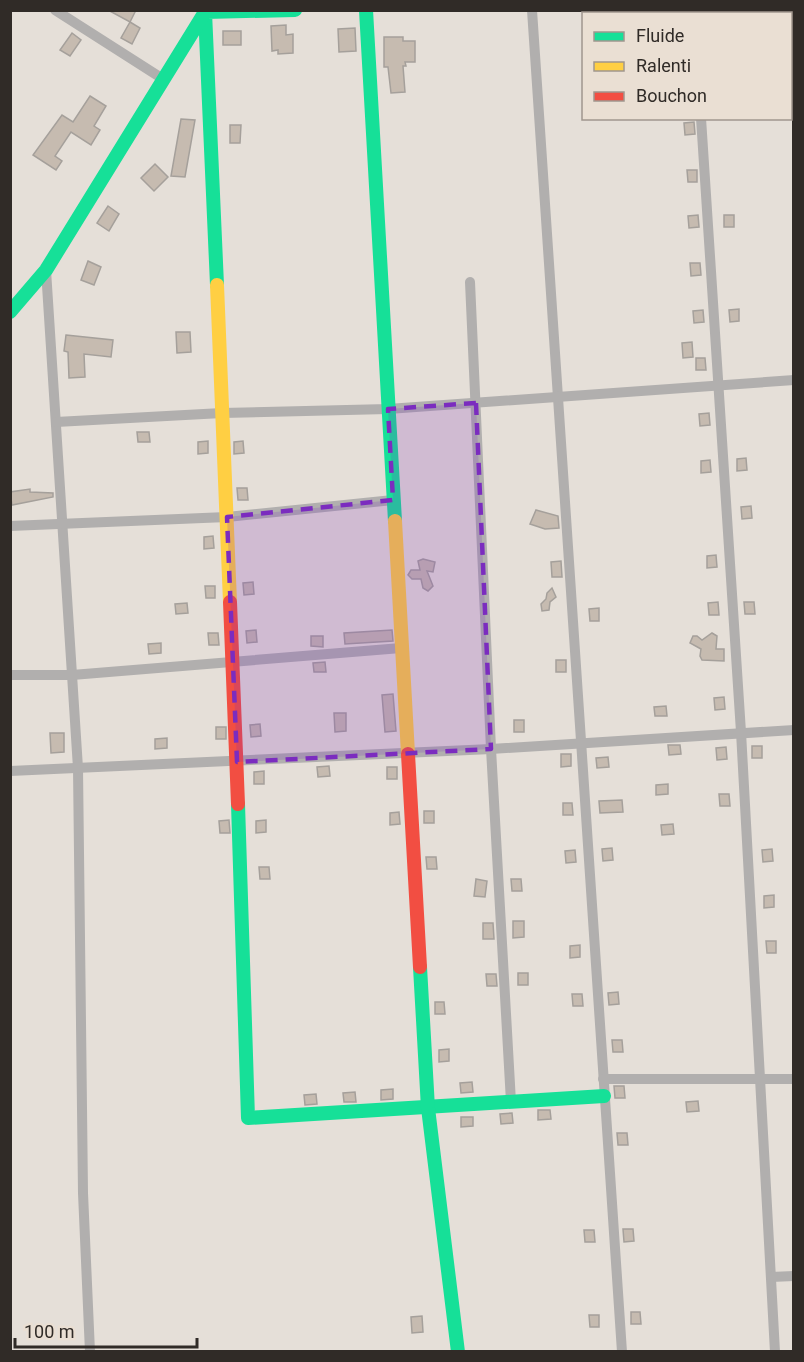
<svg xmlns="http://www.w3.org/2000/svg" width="804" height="1362" font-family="Roboto,sans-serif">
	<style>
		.building { fill: #c6bbb0; stroke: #a5a09b; stroke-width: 1.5 }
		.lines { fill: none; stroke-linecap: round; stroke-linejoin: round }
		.street { stroke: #b1afae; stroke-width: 10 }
		.fast { stroke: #16e098; stroke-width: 14 }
		.slow { stroke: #ffcf43; stroke-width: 14 }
		.jam { stroke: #f24e42; stroke-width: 14 }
		.marked { fill: #7b2cbf; fill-opacity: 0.2; stroke: #7b2cbf; stroke-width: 4.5; stroke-dasharray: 12 8; stroke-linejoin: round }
	</style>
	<rect width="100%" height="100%" fill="#e5dfd8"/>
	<g class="building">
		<path d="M108,10h28l-6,12z"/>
		<path d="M130,22l10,6 -8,16 -11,-6z"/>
		<path d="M286,25v10l7,-1v19l-15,1v-4l-6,1 -1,-25z"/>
		<path d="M355,28l1,23 -17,1 -1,-23z"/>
		<rect x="223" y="31" width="18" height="14"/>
		<path d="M72,33l9,7 -11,16 -10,-6z"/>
		<path d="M384,37h19v4h12v21h-10l1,4h-3l2,26 -14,1 -3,-26h-4z"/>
		<path d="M90,96l16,10 -12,20 6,4 -9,15 -20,-13 -16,24 7,5 -6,9 -23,-15 29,-40 11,7z"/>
		<path d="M181,119l14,1 -10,57 -14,-1z"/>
		<path d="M694,122l1,12 -10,1 -1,-12z"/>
		<path d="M230,125h11l-1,18h-10z"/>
		<path d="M155,164l13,13 -14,14 -13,-13z"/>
		<path d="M687,170h10v12h-9z"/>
		<path d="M108,206l11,8 -10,17 -12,-8z"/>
		<path d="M698,215l1,12 -10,1 -1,-12z"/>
		<rect x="724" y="215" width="10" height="12"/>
		<path d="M88,261l13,6 -7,18 -13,-5z"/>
		<path d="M690,263h10l1,12 -10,1z"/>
		<path d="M739,309v12l-9,1 -1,-12z"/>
		<path d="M703,310l1,12 -10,1 -1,-12z"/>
		<path d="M176,332h14l1,20 -14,1z"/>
		<path d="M66,335l47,5 -2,17 -27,-3 1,23 -16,1 -1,-26 -4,-1z"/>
		<path d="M692,342l1,15 -10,1 -1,-15z"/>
		<path d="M696,358h9l1,12h-10z"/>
		<path d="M709,413l1,12 -10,1 -1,-12z"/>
		<path d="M137,432h12l1,10h-12z"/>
		<path d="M208,441v12l-10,1v-12z"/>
		<path d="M243,441l1,12 -10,1v-12z"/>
		<path d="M746,458l1,12 -10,1v-12z"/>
		<path d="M710,460l1,12 -10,1v-12z"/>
		<path d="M237,488h10l1,12h-10z"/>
		<path d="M30,489v3l23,1v4l-41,8 -2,-13z"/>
		<path d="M751,506l1,12 -10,1 -1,-12z"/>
		<path d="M536,510l22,6 1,12 -14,1 -15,-5z"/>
		<path d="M213,536l1,12 -10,1v-12z"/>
		<path d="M716,555l1,12 -10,1v-12z"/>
		<path d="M423,559l12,3 -2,10 -6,-1 6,15 -5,5 -5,-3 -2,-9h-9l-4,-4 3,-5h9l-2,-9z"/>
		<path d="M561,561l1,16h-10l-1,-15z"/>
		<path d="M253,582l1,12 -10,1 -1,-12z"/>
		<path d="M205,586h10v12h-9z"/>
		<path d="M552,588l4,9 -6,5 -1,8 -7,1 -1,-7 5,-5 1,-6z"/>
		<path d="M718,602l1,13h-10l-1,-12z"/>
		<path d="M744,602h10l1,12h-10z"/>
		<path d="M187,603l1,10 -12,1 -1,-10z"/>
		<path d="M599,608v13h-9l-1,-12z"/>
		<path d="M256,630l1,12 -10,1 -1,-12z"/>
		<path d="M392,630l1,11 -48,3 -1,-11z"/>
		<path d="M208,633h10l1,12h-10z"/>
		<path d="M712,633l5,3 -1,13h8v12l-22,-1 -2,-4 1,-7 -11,-6 3,-7h4l5,4z"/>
		<path d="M311,636h12v11l-12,-1z"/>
		<path d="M161,643v10l-12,1 -1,-10z"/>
		<rect x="556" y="660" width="10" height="12"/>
		<path d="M325,662l1,10h-12l-1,-9z"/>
		<path d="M393,694l3,37 -11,1 -3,-37z"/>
		<path d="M724,697l1,12 -10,1 -1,-12z"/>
		<path d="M666,706l1,10h-12l-1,-9z"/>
		<path d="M334,713h12v18l-11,1z"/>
		<rect x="514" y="720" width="10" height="12"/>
		<path d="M260,724l1,12 -10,1 -1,-12z"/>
		<rect x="216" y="727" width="10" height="12"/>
		<path d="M50,733h14v19l-13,1z"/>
		<path d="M167,738v10l-12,1v-10z"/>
		<path d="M668,745h12l1,9 -12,1z"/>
		<rect x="752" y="746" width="10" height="12"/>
		<path d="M726,747l1,12 -10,1 -1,-12z"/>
		<path d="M561,754h10v12l-10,1z"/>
		<path d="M608,757l1,10 -12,1 -1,-10z"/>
		<path d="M329,766l1,10 -12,1 -1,-10z"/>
		<rect x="387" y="767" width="10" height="12"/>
		<path d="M264,771v13h-10v-12z"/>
		<path d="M668,784v10l-12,1v-10z"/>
		<path d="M719,794h10l1,12h-10z"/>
		<path d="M622,800l1,12 -23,1 -1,-12z"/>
		<path d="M563,803h9l1,12h-10z"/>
		<rect x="424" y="811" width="10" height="12"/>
		<path d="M399,812l1,12 -10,1v-12z"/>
		<path d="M229,820l1,13h-10l-1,-12z"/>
		<path d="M266,820v12l-10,1v-12z"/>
		<path d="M673,824l1,10 -12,1 -1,-10z"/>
		<path d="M612,848l1,12 -10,1 -1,-12z"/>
		<path d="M772,849l1,12 -10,1 -1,-12z"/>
		<path d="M575,850l1,12 -10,1 -1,-12z"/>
		<path d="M426,857h10l1,12h-10z"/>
		<path d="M259,867h10l1,12h-10z"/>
		<path d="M476,879l11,2 -2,16 -11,-1z"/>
		<path d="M511,879h10l1,12h-10z"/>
		<path d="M774,895v12l-10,1v-12z"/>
		<path d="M513,921h11v16l-11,1z"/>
		<path d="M483,923h10l1,16h-11z"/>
		<path d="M766,941h10v12h-9z"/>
		<path d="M580,945v12l-10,1v-12z"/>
		<rect x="518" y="973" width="10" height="12"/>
		<path d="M486,974h10l1,12h-10z"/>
		<path d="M618,992l1,12 -10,1 -1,-12z"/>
		<path d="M572,994h10l1,12h-10z"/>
		<path d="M435,1002h9l1,12h-10z"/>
		<path d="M612,1040h10l1,12h-10z"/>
		<path d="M449,1049v12l-10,1v-12z"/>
		<path d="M472,1082l1,10 -12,1 -1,-10z"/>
		<path d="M614,1086h10l1,12h-10z"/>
		<path d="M393,1089v10l-12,1v-10z"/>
		<path d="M355,1092l1,10h-12l-1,-9z"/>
		<path d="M316,1094l1,10 -12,1 -1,-10z"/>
		<path d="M698,1101l1,10 -12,1 -1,-10z"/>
		<path d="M538,1110h12l1,9 -13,1z"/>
		<path d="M512,1113l1,10 -12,1 -1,-10z"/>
		<path d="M461,1117h12v9l-12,1z"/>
		<path d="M617,1133h10l1,12h-10z"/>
		<path d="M623,1229h10l1,12 -10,1z"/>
		<path d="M584,1230h10l1,12h-10z"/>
		<path d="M631,1312h9l1,12h-10z"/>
		<path d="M589,1315h10v12h-9z"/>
		<path d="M422,1316l1,16 -11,1 -1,-16z"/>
	</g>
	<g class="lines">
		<g class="street">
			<path d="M55,10l108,69"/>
			<path d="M532,10l90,1342"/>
			<path d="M694,10v4"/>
			<path d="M701,118l40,614 34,620"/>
			<path d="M46,270l32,498 5,425 7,159"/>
			<path d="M470,282l21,467 20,353"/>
			<path d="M56,422l166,-9 166,-4 406,-29"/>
			<path d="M10,526l217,-9 166,-17"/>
			<path d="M10,675h62l329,-27"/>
			<path d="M10,771l481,-22 303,-19"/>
			<path d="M603,1079h191"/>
			<path d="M771,1277l23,-1"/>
		</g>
		<g class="fast">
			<path d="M366,10l29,511"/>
			<path d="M217,285l-12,-273 90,-2"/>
			<path d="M10,312l36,-42 159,-258"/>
			<path d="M238,804l10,314 356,-22"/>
			<path d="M420,967l8,141 30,244"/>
		</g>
		<g class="slow">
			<path d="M217,285l13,317"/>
			<path d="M395,521l13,233"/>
		</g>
		<g class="jam">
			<path d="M230,602l8,202"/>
			<path d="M408,754l12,213"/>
		</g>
	</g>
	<path class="marked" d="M476,403l15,346 -254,13 -10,-245 166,-17 -5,-91z"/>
	<rect width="804" height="1362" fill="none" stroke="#302b27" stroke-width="24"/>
	<rect x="582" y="12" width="210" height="108" fill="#eadfd3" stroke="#a0978e" stroke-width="1.5"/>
	<rect x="594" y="32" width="30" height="9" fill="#16e098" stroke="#a0978e" stroke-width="1.5"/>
	<text x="636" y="42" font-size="18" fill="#302b27">Fluide</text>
	<rect x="594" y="62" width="30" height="9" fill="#ffcf43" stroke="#a0978e" stroke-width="1.5"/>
	<text x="636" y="72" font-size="18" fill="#302b27">Ralenti</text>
	<rect x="594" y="92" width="30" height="9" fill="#f24e42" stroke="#a0978e" stroke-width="1.5"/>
	<text x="636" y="102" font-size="18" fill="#302b27">Bouchon</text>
	<path d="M15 1338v9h182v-9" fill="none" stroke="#302b27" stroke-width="3"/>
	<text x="24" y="1338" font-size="18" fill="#302b27" stroke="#eadfd3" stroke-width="4.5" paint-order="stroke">100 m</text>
</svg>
